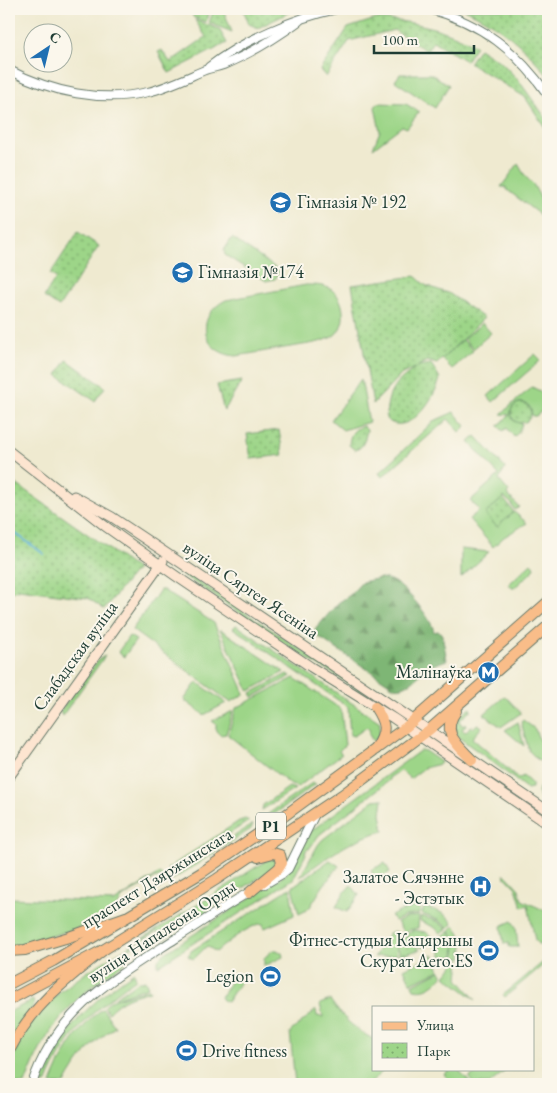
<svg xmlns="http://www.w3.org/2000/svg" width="557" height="1093" font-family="'EB Garamond',serif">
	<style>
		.grass { fill: #9dd588; stroke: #5e895e }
		.forest { fill: url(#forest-firs); stroke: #4e7a54 }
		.park { fill: url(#park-dots); stroke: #5e895e }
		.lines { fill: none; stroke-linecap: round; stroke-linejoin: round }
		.stream { stroke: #5eb2da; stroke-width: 2 }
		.tertiary-casing { stroke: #687a6b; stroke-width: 10 }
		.secondary-casing { stroke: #687a6b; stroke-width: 11 }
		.primary-casing { stroke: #687a6b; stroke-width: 12 }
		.trunk-casing { stroke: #687a6b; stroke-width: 12 }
		.tertiary { stroke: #fff; stroke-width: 8 }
		.secondary { stroke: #fde5d0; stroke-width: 9 }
		.primary { stroke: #f9bd89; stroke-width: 10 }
		.trunk { stroke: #f9bd89; stroke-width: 10 }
		.labels { text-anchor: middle; stroke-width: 4; stroke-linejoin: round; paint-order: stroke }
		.shield { fill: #fbf7ec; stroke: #61756b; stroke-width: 1 }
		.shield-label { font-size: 16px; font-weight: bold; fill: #1f3d34 }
		.poi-label { font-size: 18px; fill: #1f3d34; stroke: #fbf7ec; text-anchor: end }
		.street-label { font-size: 18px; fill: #1f3d34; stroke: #fbf7ec }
	</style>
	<defs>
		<pattern id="forest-firs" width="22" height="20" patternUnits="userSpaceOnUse" patternTransform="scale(1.25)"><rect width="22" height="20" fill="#7eb674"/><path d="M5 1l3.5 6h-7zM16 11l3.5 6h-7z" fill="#679560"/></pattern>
		<pattern id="park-dots" width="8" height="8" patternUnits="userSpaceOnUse" patternTransform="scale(1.25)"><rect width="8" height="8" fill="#9dd588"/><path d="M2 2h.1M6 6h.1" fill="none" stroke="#7fae70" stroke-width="1.8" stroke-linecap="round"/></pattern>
	</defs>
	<rect width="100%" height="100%" fill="#fbf7ec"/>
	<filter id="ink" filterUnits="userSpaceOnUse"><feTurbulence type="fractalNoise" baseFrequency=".02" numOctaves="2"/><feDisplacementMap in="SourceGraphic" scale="10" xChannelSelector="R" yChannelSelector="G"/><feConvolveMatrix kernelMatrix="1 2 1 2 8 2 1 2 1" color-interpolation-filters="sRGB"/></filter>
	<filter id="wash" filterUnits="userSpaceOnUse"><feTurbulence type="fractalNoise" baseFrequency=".0096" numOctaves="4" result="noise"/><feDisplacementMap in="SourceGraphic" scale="20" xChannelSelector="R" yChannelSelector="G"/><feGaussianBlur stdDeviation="1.12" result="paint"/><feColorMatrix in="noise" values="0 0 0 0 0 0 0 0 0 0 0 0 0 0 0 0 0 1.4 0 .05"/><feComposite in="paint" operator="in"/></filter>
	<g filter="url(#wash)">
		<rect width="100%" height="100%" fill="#efead0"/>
		<g class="grass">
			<path d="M400,74h31l18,11 -14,23 -40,-27z"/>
			<path d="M378,103l28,1 13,8 -12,16 -5,-2 -29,22 7,-17 -5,-24z"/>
			<path d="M518,164l7,12 8,8 14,26 -7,5 -34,-26v-2h-5z"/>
			<path d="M232,238l48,33 -5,8 -9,2 -41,-26 -1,-5z"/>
			<path d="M306,285c14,0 25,0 33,13 7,13 6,33 -9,40 -10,5 -22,6 -33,8 -21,3 -41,7 -61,10 -35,-3 -42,-40 -10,-56z"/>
			<path d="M482,323l9,10 -18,16 -9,-10z"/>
			<path d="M463,340l10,11 -21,18 -10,-10z"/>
			<path d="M535,354l6,6 -48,42 -5,-6z"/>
			<path d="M361,379l8,43 -26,8 -12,-10z"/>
			<path d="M532,387l8,4 8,9 -1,7 -11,9h-4c0,-23 -31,-13 -18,5l8,3 -4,9 -4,4 -7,-9 -4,3 -5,-5 12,-11 -9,-1z"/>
			<path d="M454,412l12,14 -6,6 -12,-13 -66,58 -3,-4 55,-52z"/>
			<path d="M476,436l29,32 -6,12 10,12 -2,2 12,13 -4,3 -3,-4v-2l-8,-7 -18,16 11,14 17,-15 13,11 -23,14 -11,10 -24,-28 11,-9 -10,-9 29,-26 -30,-33z"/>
			<path d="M461,549l28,3 -28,26z"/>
			<path d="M531,563l4,4 -1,3 -20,18h-2l-3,-4z"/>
			<path d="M183,571l218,145 -1,1 -71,-46 -20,-11 -129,-87z"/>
			<path d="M160,590h3l51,33 29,66 1,6 -14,7 -98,-72z"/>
			<path d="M236,625l141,95 3,2 -1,14 -6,5 -5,-8 2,-2 -3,-4 -13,9 -4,-1 -2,-28 -115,-79z"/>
			<path d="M220,629l64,43 -35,19z"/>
			<path d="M129,636l7,4 -12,17 -6,-5z"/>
			<path d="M105,656l-43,60 -2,-5 39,-52z"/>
			<path d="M294,678l47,31 4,36 -6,6 3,3 -44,33 -7,-2 -63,-50 8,-27z"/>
			<path d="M197,682l29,21 -22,12 -20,-15z"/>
			<path d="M505,696l16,17 -20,14 -17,-13z"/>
			<path d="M470,708l1,2 -12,11 4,5 2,-2 1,2 -4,3 3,3 6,-6 2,2 4,-4 5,3 -10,11 47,41 4,-3 9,8v4l-5,1 -37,-29 -32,-23 -5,-9 3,-9z"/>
			<path d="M233,711l-7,23 -6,1 -4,-4v-7l-4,-3z"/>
			<path d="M523,720l12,9 3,8 10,12 -1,11 -8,1 -10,-10 -8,-29z"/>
			<path d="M518,722l6,24 -19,-16z"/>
			<path d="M421,750l4,1 16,11 -1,2 -16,4 -14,11 -9,-9 -12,8 1,2 -71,55 -10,14h-2l-2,4 1,1 -13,25 -135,87v-7l7,-6 120,-78 27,-45z"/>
			<path d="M548,778v25l-8,-5 -2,-5 1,-5z"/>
			<path d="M312,783l4,1 -43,31 -5,-1z"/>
			<path d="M289,787l6,2 -33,21 1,-5z"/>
			<path d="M383,799l-2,15 3,17c-32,7 -58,27 -84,46l18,-32 4,-5 52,-40z"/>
			<path d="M253,824l-2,5 -99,64 7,-8z"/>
			<path d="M278,857l-2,10 -114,73 -5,-9 -32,20v4l3,6c-53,34 -81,63 -103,123h-16v-21l13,-26 11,-20 28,-26 26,-19 115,-70 68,-44z"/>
			<path d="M330,860l9,6 -16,20 -13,21 -3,3 -8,4 -7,-27z"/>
			<path d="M385,863l5,9 -14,8 -5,-10z"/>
			<path d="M160,873l3,3 -10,3 -31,19 -7,13 -20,12 -57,17v5l-29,2v-49l105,4z"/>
			<path d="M505,874l14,15 3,11 26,12v15l-3,3 3,4v5l-9,6 -4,-5 -7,-35 -6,2 -6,-19 -12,-12z"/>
			<path d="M351,885l8,10 -12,17 -11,-5 8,-14z"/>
			<path d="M290,888l4,27 -29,13 -3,-5c-18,6 -32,17 -46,29l-9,-6 -13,13 -6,-3 3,-5z"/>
			<path d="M416,906l4,1v7l-15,2 -10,5 -4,-5 10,-5z"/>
			<path d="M424,907c11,3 24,6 29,17l-5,4 -10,-8 -16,-6z"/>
			<path d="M419,916l-1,12 -10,2 -4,3 -7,-11 10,-5z"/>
			<path d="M421,916l16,5 10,8 -6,4 -7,-6 -14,-6z"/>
			<path d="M512,921l4,6 2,20h-9v-4l-5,1 -3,-18z"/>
			<path d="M454,926l2,1 6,11 2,12h-2v8l-7,-1 1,-14 -6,-13z"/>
			<path d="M394,931l9,4 -5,5 -2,15 -22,2 15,-24z"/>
			<path d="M449,931l6,12 -1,14 -13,-1v-10l-3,-6z"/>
			<path d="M273,950h4l5,3 1,4 -19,9v-8z"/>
			<path d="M433,955l7,15 -29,13 -7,-14z"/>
			<path d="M548,958v3l-43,36 -2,-2z"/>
			<path d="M454,959l6,1 -2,19 18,21 -31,-24 8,-10z"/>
			<path d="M440,971l3,5c-9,9 -17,16 -29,13l-2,-4z"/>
			<path d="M134,972l2,7c-42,30 -71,56 -90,105h-6c17,-50 51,-83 94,-112z"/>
			<path d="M232,979h6l2,3 -13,20 -4,-2 -2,-3z"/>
			<path d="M145,980l3,7 -31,11 -2,-1 23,-15z"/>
			<path d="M149,989l1,2c-18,5 -29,8 -42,22l-4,-6 6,-6z"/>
			<path d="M33,1000l1,5 -25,38v-31z"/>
			<path d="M330,1000c12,17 24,29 43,39v30h12l-16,15h-74l-5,-52 26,-22 1,6 6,1 -3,-13z"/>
			<path d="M102,1009h1l12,18c-22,15 -38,34 -50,57h-14c11,-29 26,-55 51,-75z"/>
			<path d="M451,1069h7l12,14 -18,1 -8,-10z"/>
			<path d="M480,1069h23l2,2 -16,13h-15l-5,-6z"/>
		</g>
		<path class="forest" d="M381,578c3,1 8,1 11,3 13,6 40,37 42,51l4,-1 4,3 5,26c-5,2 -11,3 -15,6 -13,6 -23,25 -38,21l-80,-53 -1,-2 25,-29 12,-8 12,-13z"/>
		<g class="park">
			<path d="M189,9h22l-5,13 -12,-4z"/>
			<path d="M214,9h9l9,23 -23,-9z"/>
			<path d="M243,9h53l-38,19 -9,-4z"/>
			<path d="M464,9h84v67c-22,-29 -50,-52 -84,-67z"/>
			<path d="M376,19c36,2 69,9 100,27l-10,15 -33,-20 -6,10 -33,-21 -45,11 -23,36 -6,-7 28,-42z"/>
			<path d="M195,20l24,9 8,14 -58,30 -11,-21 4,-2 8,12 36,-25z"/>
			<path d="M479,48l23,15 17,18 29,40v11l-23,-35 -56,-34z"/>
			<path d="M78,232l21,14 -40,61 -15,-10 12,-19 -6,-4z"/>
			<path d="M415,276l10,9 25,9 34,24 -47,46 -10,-3 -9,5 13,-2 9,14c-4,19 -32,61 -54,41 1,-28 8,-35 29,-51l-13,6 -29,30 -21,-119z"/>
			<path d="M67,360l38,27 -10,14 -38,-26z"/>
			<path d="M242,381l-18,30 -7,-26z"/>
			<circle cx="521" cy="413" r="10"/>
			<path d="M363,426l4,4c-2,8 -3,18 -12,20l-6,-5c1,-11 4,-16 14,-19z"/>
			<path d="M279,430l4,25 -32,4 -4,-25z"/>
			<path d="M9,479l128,90 -33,40 -16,-11 -69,-9 -10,4z"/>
			<path d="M503,498l11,14 -17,15 -12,-13z"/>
			<path d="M287,674l4,2 -38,21 -2,-4z"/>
			<path d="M245,819l4,2 -79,51 -3,-3 72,-48z"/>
			<path d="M413,930l13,2 8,7 -11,9 -10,-5 -8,-8z"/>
			<path d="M404,936l16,14 -21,5 -1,-10z"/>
		</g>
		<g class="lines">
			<path class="stream" d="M9,529l35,25"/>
		</g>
	</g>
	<g filter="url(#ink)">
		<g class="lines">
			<defs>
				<g id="tertiary">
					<path d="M429,9c53,14 88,42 119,86"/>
					<path d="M209,67c34,-27 86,-49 127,-58"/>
					<path d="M9,70c42,22 92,33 139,22 20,-5 38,-14 57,-22 6,-2 12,-3 18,-5 27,-11 53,-27 76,-44"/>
					<path d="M265,884l17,-10 6,-5 27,-55"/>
					<path d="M32,1084c24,-74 82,-106 143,-145 26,-16 51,-34 78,-49"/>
				</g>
				<g id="secondary">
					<path d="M9,451l96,75 71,50 135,91 82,51 155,106"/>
					<path d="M74,496l38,21 72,48 364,246"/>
					<path d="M9,777l154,-216"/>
				</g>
				<g id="primary">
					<path d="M375,707c11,17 12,24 1,42"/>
					<path d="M456,711c-16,22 2,34 16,49"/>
					<path d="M249,893l30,-25 3,-5 -2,-8 -7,-2 -15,4"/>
					<path d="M9,984l44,-23 148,-88 79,-54 126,-92 142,-125"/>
					<path d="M9,1000l94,-50 114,-71 125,-84 87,-65 119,-104"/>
				</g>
				<g id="trunk">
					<path d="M9,951l16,-1 44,-13 57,-20"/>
					<path d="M9,1051c23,-45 55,-70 94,-101"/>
				</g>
			</defs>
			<use href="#tertiary" class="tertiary-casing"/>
			<use href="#secondary" class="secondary-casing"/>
			<use href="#primary" class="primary-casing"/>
			<use href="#trunk" class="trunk-casing"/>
			<use href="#tertiary" class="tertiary"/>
			<use href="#secondary" class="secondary"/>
			<use href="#primary" class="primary"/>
			<use href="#trunk" class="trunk"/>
		</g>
	</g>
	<defs>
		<symbol id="school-disc" viewBox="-11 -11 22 22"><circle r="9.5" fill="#1f6fb2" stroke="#fbf7ec"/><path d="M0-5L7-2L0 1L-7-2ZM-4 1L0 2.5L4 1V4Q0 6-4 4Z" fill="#fff"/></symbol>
		<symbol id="metro-disc" viewBox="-11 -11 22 22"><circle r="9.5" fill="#1f6fb2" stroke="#fbf7ec"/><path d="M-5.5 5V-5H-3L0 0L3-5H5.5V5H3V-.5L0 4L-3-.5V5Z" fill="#fff"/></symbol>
		<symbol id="hospital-disc" viewBox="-11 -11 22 22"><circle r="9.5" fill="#1f6fb2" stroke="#fbf7ec"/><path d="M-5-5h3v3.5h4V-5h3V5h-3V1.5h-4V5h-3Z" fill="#fff"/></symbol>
		<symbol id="stadium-disc" viewBox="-11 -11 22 22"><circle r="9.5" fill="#1f6fb2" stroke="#fbf7ec"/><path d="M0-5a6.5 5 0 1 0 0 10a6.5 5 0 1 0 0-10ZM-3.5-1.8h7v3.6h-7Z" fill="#fff"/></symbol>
	</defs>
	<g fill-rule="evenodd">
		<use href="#school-disc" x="268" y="190" width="25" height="25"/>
		<use href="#school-disc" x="170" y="260" width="25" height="25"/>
		<use href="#metro-disc" x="476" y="660" width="25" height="25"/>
		<use href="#hospital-disc" x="468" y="874" width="25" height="25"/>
		<use href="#stadium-disc" x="476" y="938" width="25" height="25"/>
		<use href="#stadium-disc" x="258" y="964" width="25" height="25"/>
		<use href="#stadium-disc" x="174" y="1038" width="25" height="25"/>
	</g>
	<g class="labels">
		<rect class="shield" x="256" y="812.5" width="30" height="27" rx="4"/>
		<g class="shield-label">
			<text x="271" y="832">Р1</text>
		</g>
		<g class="poi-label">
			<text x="297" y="208" text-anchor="start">Гімназія № 192</text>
			<text x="198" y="278" text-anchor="start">Гімназія №174</text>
			<text x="472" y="678">Малінаўка</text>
			<text x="464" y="883">Залатое Сячэнне<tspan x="464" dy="21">- Эстэтык</tspan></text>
			<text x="473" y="946">Фітнес-студыя Кацярыны<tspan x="473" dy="21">Скурат Aero.ES</tspan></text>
			<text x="254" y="982">Legion</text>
			<text x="202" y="1057" text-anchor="start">Drive fitness</text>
		</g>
		<g class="street-label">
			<text transform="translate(251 590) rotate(34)" y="6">вуліца Сяргея Ясеніна</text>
			<text transform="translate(75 656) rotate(-54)" y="6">Слабадская вуліца</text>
			<text transform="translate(157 878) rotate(-32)" y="6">праспект Дзяржынскага</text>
			<text transform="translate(162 931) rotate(-33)" y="6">вуліца Напалеона Орды</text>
		</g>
	</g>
	<rect width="557" height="1093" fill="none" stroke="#fbf7ec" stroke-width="30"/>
	<rect x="372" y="1006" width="162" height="65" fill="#fbf7ec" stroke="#a3ada2"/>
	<rect x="382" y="1022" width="25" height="8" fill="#f9bd89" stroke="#a3ada2"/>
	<text x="417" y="1030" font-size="15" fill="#1f3d34">Улица</text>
	<rect x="382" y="1043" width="25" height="15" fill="url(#park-dots)" stroke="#a3ada2"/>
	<text x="417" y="1056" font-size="15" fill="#1f3d34">Парк</text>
	<g transform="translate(48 48) rotate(35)"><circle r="24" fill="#fbf7ec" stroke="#a3ada2"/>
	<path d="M0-4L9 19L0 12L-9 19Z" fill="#1f6fb2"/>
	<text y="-8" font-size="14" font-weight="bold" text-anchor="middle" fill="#1f3d34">С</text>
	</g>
	<path d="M374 45v8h100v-8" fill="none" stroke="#1f3d34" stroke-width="2.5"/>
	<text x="382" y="45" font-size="15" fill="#1f3d34" stroke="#fbf7ec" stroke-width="4" paint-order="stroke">100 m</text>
</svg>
